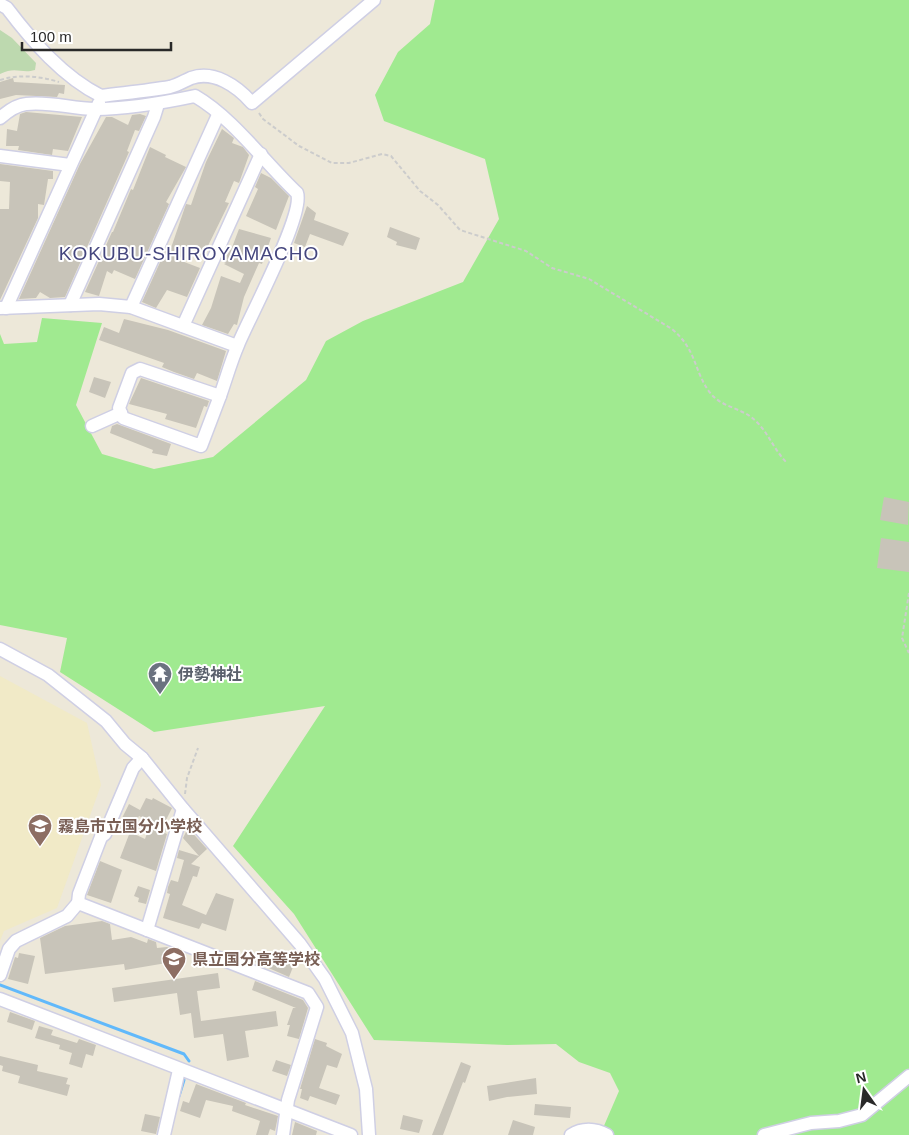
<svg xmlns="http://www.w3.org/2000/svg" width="909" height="1135" font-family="Helvetica,'Noto Sans JP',sans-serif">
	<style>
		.education { fill: #f1eac7 }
		.green { fill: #a0ea90 }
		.cemetery { fill: #bdd9af }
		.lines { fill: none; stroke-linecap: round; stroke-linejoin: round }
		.stream { stroke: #61b9fb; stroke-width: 3 }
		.building { fill: #c8c4b9 }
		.minor-casing { stroke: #cfcfe4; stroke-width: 15 }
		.path { stroke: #ccc; stroke-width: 2; stroke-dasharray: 4 2.5; stroke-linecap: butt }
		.minor { stroke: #fff; stroke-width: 12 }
		.labels { text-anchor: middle; stroke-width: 4; stroke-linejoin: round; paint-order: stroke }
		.worship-label { font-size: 16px; font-weight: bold; fill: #5b616d; stroke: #fff; text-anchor: start }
		.education-label { font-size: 16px; font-weight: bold; fill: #785e54; stroke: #fff; text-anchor: start }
		.quarter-label { font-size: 19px; letter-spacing: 1px; fill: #45467e; stroke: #fff }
	</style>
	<rect width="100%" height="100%" fill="#ede8d9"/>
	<path class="education" d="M0,676l87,47 14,62 -44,123 -53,23 -4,10z"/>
	<path class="green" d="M435,0h474v1135h-309l19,-44 -9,-18 -31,-11 -23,-18 -49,1 -133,-5 -80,-126 -61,-68 92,-140 -171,26 -94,-60 7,-34 -67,-13v-291l4,10 33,-2 5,-24 60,5 -26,82 26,49 52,15 59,-12 93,-77 20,-39 37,-20 100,-39 36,-63 -14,-60 -101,-38 -9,-26 23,-43 32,-28z"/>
	<path class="cemetery" d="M0,30l12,8 24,25 -1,7c-14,4 -19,-4 -35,4z"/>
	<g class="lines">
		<g class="stream">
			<path d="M0,985l184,69 5,7"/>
			<path d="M179,1096l5,-16"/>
		</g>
	</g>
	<g class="building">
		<path d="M13,78l1,4 51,3 -1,9 -5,-1 -2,4 -41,-2 -16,4v-17z"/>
		<path d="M26,112l56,5 -14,34 -15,-2 -1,6 -34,-5 1,-4h-13l1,-17 10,2 3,-17z"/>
		<path d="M140,114l6,2 -7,15 -4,-1 -8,21 2,1 -64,145 -15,1 -10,-6 -4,6 -17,1 61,-135 26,-47h6l16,8 4,-10z"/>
		<path d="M222,129l12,9 -2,5 11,4 6,8 -10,28 -5,-2 -9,21 4,1 -25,51 -18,-8 -7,14 21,8 -13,29 -20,-7 -11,18 -14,-6 25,-55 4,1 15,-44 5,1 15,-43z"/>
		<path d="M150,147l16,8 -1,2 21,10 -20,35 3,2 -34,75 -21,-9 -2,4 -5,-3 -8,25 -14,-4 27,-60h1l18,-43 2,1z"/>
		<path d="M0,164l53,7v8h-5l-4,26 -6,-1v14l-38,82v-91h9l1,-27 -10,-1z"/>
		<path d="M261,173l10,5 18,18 -13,34 -30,-14 12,-27 -3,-2z"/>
		<path d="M307,206l9,7 -2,7 35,13 -6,13 -33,-12 -5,13 -11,-4z"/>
		<path d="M390,227l30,11 -4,12 -20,-5 1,-3 -10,-5z"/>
		<path d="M239,229l32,9 -9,26 -3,-1 -15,34 -7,28 -3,-1 -6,10 -26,-9 9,-17 10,-32 19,7 4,-9 -20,-10 2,-1 -4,-2 5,-12 4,1z"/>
		<path d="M124,319l44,11 58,21 -9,30 -20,-8 -3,6 -20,-7 -12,-5 2,-4 -65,-23 5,-13 15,6z"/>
		<path d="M94,377l17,5 -6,16 -16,-6z"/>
		<path d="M141,378l68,23 -2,6 -3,-1 -8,22 -31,-9 2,-5 -38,-10z"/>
		<path d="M117,424l54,20 -4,12 -15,-3 1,-3 -43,-17 2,-7z"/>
		<path d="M884,497l25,5 -1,23 -28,-5z"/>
		<path d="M881,538l28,4v30l-32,-4z"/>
		<path d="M146,798l6,2 1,-2 19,10 -9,18 4,1 -2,6 2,1 -11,37 -36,-13 10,-26 15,7 6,-17 -12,-6 -5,8 -12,-6 7,-14 11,6z"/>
		<path d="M188,828l19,21 -16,15 9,3 -3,10 -4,-1 -11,29 24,10 10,-22 18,6 -8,32 -24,-8 -3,6 -36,-11 7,-24 -3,-1 1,-6 3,-7 7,2 6,-22 -7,-2 2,-8 20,6 -16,-18z"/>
		<path d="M100,861l22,9 -11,33 -24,-8z"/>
		<path d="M138,886l12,4 -4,14 -8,-2 1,-4 -5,-2z"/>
		<path d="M102,921l8,3 2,16 19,-3 16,6 1,-4 8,3 1,6 10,-1 15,6 2,7 -59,10 -1,-6 -79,10 -5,-36 25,-12z"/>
		<path d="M259,952l20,10 2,-6 14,6 -6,15 -34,-15z"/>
		<path d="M19,953l16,3 -7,28 -20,-5 7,-22 3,1z"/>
		<path d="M218,973l2,15 -23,3 4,30 75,-10 2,15 -33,5 4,26 -22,4 -4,-27 -29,4 -3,-25 -11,2 -3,-22 -63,9 -2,-14z"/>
		<path d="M255,981l48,19 5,8 -9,31 -12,-3 3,-11h-3l6,-17h3l-44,-18z"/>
		<path d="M10,1012l25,9 -3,9 -25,-8z"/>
		<path d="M39,1026l14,4 -2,5 26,8 2,-4 17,6 -3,11 -7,-2 -4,14 -13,-4 3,-11 -13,-4 1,-4 -25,-7z"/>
		<path d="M315,1039l12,4 -1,3 16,8 -5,14 -10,-3 -8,23 21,7 -4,10 -26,-9 -2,5 -8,-3 2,-9h-2z"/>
		<path d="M0,1056l38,9 -1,6 31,7 -2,6 4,1 -3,11 -49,-13 2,-7 -18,-5 1,-5 -3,-1z"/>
		<path d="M276,1060l15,5 -4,11 -15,-5z"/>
		<path d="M461,1062l10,4 -6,17 -2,-1 -20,53h-11z"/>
		<path d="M536,1078l1,16 -30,3 -18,4 -2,-15z"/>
		<path d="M196,1084l50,19 -1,2 33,11 -3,15 -5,-2 -2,6h-12l4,-14 -28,-10 1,-5 -27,-6 -6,18 -20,-7 3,-10 6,2z"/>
		<path d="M535,1104l36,3 -1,11 -36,-3z"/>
		<path d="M145,1114l15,3 -4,17 -15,-3z"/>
		<path d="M403,1115l20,5 -4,13 -19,-4z"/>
		<path d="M513,1120l22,7 -2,8h-25z"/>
		<path d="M295,1122l22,9 -1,4h-24z"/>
	</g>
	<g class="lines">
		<defs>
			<g id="minor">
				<path d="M0,4l7,4c25,33 56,69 94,88 23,-3 46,-5 69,-9 8,-2 14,-6 21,-9 23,-8 46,8 61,25l122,-103"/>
				<path d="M0,118c8,-7 16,-13 26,-14 24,-3 46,5 69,5 34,0 67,-6 100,-13 38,22 70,67 102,97 8,21 -49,127 -59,152 -7,16 -12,34 -18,51"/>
				<path d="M0,156l70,9"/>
				<path d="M70,305l84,-188 4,-13"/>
				<path d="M131,307l87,-192"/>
				<path d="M0,308l99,-4 32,3 106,39"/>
				<path d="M6,308l93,-205"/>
				<path d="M183,326l78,-172"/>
				<path d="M140,369l80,27 -19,50 -78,-28 -4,-10 13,-35z"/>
				<path d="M92,426l29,-13"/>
				<path d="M0,649l48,26 58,46 19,23 17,14 41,51 117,135 25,35 27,54 14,56 3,46"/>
				<path d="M142,758l-9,10 -28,66 -4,3 -22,57 -1,9 230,90 9,14 -29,93 -5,35"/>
				<path d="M147,930l36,-121"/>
				<path d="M0,975l9,-26 7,-8 51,-25 11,-13"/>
				<path d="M0,999l351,136"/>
				<path d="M164,1135l15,-65"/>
				<path d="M571,1135c11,-7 24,-7 36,0"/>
				<path d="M764,1135l47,-12 28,-2 23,-6 47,-39"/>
			</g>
		</defs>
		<use href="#minor" class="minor-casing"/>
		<g class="path">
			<path d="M0,80c20,-6 39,-4 59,2"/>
			<path d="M259,113l4,6 36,27 33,17h17l33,-9 9,2 29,35 18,14 22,25 66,21 26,17 37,11 83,50c26,22 21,42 39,65 10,12 28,14 40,23 16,12 21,30 35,45"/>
			<path d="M909,593l-7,45 7,15"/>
			<path d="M185,794l2,-16 11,-30"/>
		</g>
		<use href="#minor" class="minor"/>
	</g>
	<defs>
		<symbol id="temple-pin" viewBox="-11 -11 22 30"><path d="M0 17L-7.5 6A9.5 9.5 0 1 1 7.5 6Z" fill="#6b7280" stroke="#fff"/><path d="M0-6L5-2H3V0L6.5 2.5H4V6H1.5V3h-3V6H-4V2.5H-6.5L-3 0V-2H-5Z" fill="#fff"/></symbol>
		<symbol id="school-pin" viewBox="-11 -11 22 30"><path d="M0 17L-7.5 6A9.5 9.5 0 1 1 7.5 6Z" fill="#8d6e63" stroke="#fff"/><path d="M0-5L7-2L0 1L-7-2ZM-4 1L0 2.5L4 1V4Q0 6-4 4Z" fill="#fff"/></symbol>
	</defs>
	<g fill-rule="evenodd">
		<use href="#temple-pin" x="146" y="660" width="28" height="38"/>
		<use href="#school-pin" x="26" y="812" width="28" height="38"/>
		<use href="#school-pin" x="160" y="945" width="28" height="38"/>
	</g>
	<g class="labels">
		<g class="worship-label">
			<text x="178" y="680">伊勢神社</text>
		</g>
		<g class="education-label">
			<text x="58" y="832">霧島市立国分小学校</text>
			<text x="192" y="965">県立国分高等学校</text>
		</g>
		<g class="quarter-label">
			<text x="189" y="260">KOKUBU-SHIROYAMACHO</text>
		</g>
	</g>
	<g transform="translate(864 1090) rotate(346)" stroke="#ffffff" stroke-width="4" paint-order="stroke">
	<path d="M0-4L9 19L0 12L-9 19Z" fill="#292929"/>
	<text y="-8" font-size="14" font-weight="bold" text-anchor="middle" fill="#292929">N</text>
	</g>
	<path d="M22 42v8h149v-8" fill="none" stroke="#292929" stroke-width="2.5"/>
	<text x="30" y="42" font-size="15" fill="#292929" stroke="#ffffff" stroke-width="4" paint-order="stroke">100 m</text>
</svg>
